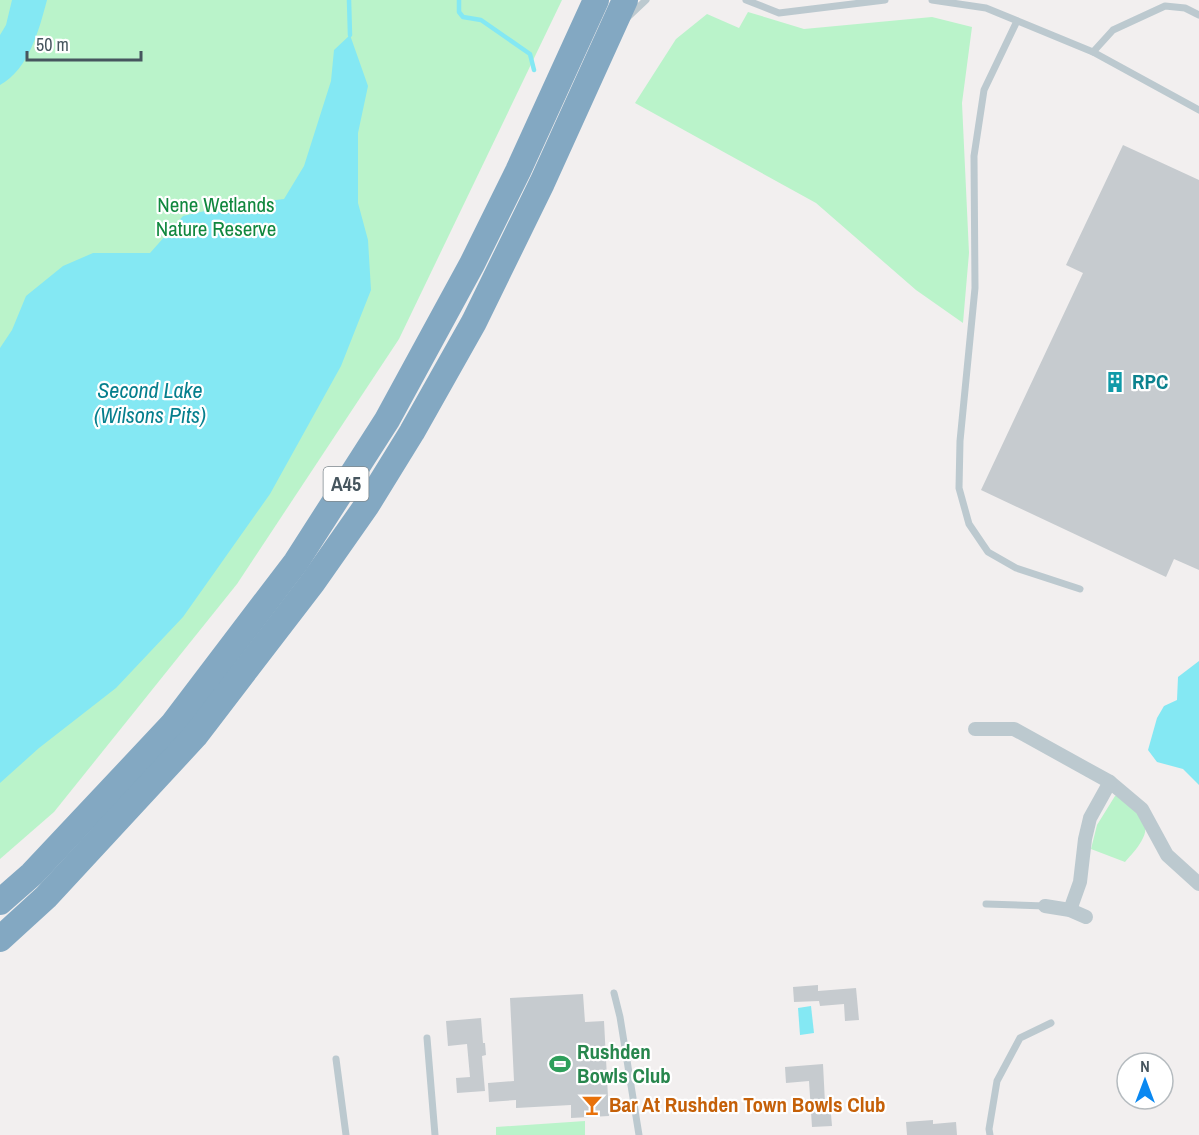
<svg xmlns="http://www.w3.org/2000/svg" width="1199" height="1135" font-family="'Archivo Narrow',sans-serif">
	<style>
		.green { fill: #baf3ca }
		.water { fill: #84e8f3 }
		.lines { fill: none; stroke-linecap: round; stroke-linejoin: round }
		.stream { stroke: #84e8f3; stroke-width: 4.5 }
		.building { fill: #c6cbcf }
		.lane { stroke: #bcc9cf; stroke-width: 7 }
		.street { stroke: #bcc9cf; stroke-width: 14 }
		.highway { stroke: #83a8c2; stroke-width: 26 }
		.labels { text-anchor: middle; stroke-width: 4.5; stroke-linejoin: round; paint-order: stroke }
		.shield { fill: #fff; stroke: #7e888e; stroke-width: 1.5 }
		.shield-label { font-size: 20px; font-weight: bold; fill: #46555e }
		.park-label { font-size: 21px; fill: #10873e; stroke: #fff }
		.culture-label { font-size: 21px; font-weight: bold; fill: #0d838f; stroke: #fff; text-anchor: start }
		.leisure-label { font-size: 21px; font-weight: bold; fill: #27864d; stroke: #fff; text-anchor: start }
		.food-label { font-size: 21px; font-weight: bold; fill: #c56008; stroke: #fff; text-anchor: start }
		.water-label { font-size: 22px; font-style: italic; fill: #057f8d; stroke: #fff }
	</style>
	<rect width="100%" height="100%" fill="#f2efef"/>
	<g class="green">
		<path d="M0,0h562l-163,339 -162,245 -183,228 -54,47z"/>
		<path d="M748,12l56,17 128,-12 40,10 -10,76 7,150 -6,70 -47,-33 -100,-87 -181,-100 41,-64 31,-25 32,14z"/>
		<path d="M1115,796h2c12,9 36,25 26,42 -4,9 -12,17 -18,24l-34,-13 6,-24z"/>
		<path d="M585,1121v14h-89v-8z"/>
	</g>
	<g class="water">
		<path d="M12,0h35c-8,30 -18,69 -47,85v-50l6,-10z"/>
		<path d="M350,35l18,51 -10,47v70l10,37 3,50 -30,76 -71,128 -87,123 -67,71 -77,60 -39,35v-435l12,-18 14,-34 37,-30 30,-13h57l33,-37 44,-10 57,-7 20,-33 27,-85 3,-31z"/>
		<path d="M1199,661v124l-16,-16 -26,-7 -9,-12 9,-32 7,-12 13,-6 1,-23z"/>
		<path d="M811,1006l3,27 -14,2 -2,-27z"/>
	</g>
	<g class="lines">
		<g class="stream">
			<path d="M349,0l1,35"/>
			<path d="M459,0v12l4,5 18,3 49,34 4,16"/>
		</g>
	</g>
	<g class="building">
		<path d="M1123,145l76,35v390l-25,-11 -8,18 -185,-87 102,-217 -17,-8z"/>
		<path d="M818,985v6l38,-3 3,32 -14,1 -1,-17 -24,2 -1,-5 -25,1 -1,-15z"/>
		<path d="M583,994l2,28 19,-1 5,95 -38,2v-13l-55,3v-8l-27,2 -1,-19 26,-2 -4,-83z"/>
		<path d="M481,1018l2,25h2l1,12 -4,1 3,35 -28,2 -1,-15 14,-1 -3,-33 -19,2 -2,-25z"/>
		<path d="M823,1064l2,39 5,-1 2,24 -20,1 -3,-46 -23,2 -1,-16z"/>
		<path d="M933,1120v4l23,-2 1,13h-50l-1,-13z"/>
	</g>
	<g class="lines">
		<g class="lane">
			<path d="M746,0l33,13 106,-13"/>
			<path d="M932,0l54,8 107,44 20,-22 52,-24 20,2 14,7"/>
			<path d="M628,17l18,-17"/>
			<path d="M1017,21l-33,69 -10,66 1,132 -15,153 -1,47 10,36 19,28 28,16 64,21"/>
			<path d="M1093,52l106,58"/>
			<path d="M986,904l59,2"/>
			<path d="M614,993l6,24 19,118"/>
			<path d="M427,1038l8,97"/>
			<path d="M336,1059l10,76"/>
			<path d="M990,1135l-1,-6 8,-48 23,-43 31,-15"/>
		</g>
		<g class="street">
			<path d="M975,729h39l96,53 32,27 25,46 32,29"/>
			<path d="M1045,906l25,4 16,7"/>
			<path d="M1070,910l10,-28 5,-43 5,-21 20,-36"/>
		</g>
		<g class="highway">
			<path d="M0,902l32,-28 140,-149 124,-163 91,-142 85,-156 46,-93 78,-171"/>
			<path d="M0,939l46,-42 149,-161 118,-154 54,-77 45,-73 62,-110 68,-139 83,-183"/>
		</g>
	</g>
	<defs>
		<symbol id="building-bare" viewBox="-9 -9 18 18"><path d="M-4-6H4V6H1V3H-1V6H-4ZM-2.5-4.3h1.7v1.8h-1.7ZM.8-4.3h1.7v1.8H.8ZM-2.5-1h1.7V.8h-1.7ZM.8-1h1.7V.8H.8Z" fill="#0f9aa8" stroke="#fff" stroke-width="2.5" paint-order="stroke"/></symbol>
		<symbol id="stadium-bare" viewBox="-9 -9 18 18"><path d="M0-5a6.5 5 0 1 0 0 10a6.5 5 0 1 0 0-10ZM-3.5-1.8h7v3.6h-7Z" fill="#2e9e5b" stroke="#fff" stroke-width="2.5" paint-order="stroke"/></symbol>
		<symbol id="bar-bare" viewBox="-9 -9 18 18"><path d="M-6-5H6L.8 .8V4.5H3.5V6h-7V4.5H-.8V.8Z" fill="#e8710a" stroke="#fff" stroke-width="2.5" paint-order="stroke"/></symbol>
	</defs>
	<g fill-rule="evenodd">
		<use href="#building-bare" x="1100" y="367" width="30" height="30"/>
		<use href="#stadium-bare" x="545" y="1049" width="30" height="30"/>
		<use href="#bar-bare" x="577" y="1090" width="30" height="30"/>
	</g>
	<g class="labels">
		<rect class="shield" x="323.5" y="467" width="45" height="34" rx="4.5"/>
		<g class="shield-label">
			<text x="346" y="491">A45</text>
		</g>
		<g class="park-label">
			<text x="216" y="212">Nene Wetlands<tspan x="216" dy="24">Nature Reserve</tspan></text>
		</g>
		<g class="culture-label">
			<text x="1132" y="389">RPC</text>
		</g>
		<g class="leisure-label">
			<text x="577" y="1059">Rushden<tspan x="577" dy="24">Bowls Club</tspan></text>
		</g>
		<g class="food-label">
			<text x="609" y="1112">Bar At Rushden Town Bowls Club</text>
		</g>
		<g class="water-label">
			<text x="150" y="398">Second Lake<tspan x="150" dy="25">(Wilsons Pits)</tspan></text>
		</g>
	</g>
	<g transform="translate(1145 1081)"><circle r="28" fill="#ffffff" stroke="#b5bbbf" stroke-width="1.5"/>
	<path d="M0-4.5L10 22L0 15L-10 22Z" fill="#0a88f1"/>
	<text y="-9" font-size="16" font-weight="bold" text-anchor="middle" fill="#46555e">N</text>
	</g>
	<path d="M27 51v9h114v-9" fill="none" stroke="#46555e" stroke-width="3"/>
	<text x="36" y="51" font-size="18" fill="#46555e" stroke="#ffffff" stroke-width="4.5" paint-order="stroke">50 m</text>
</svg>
